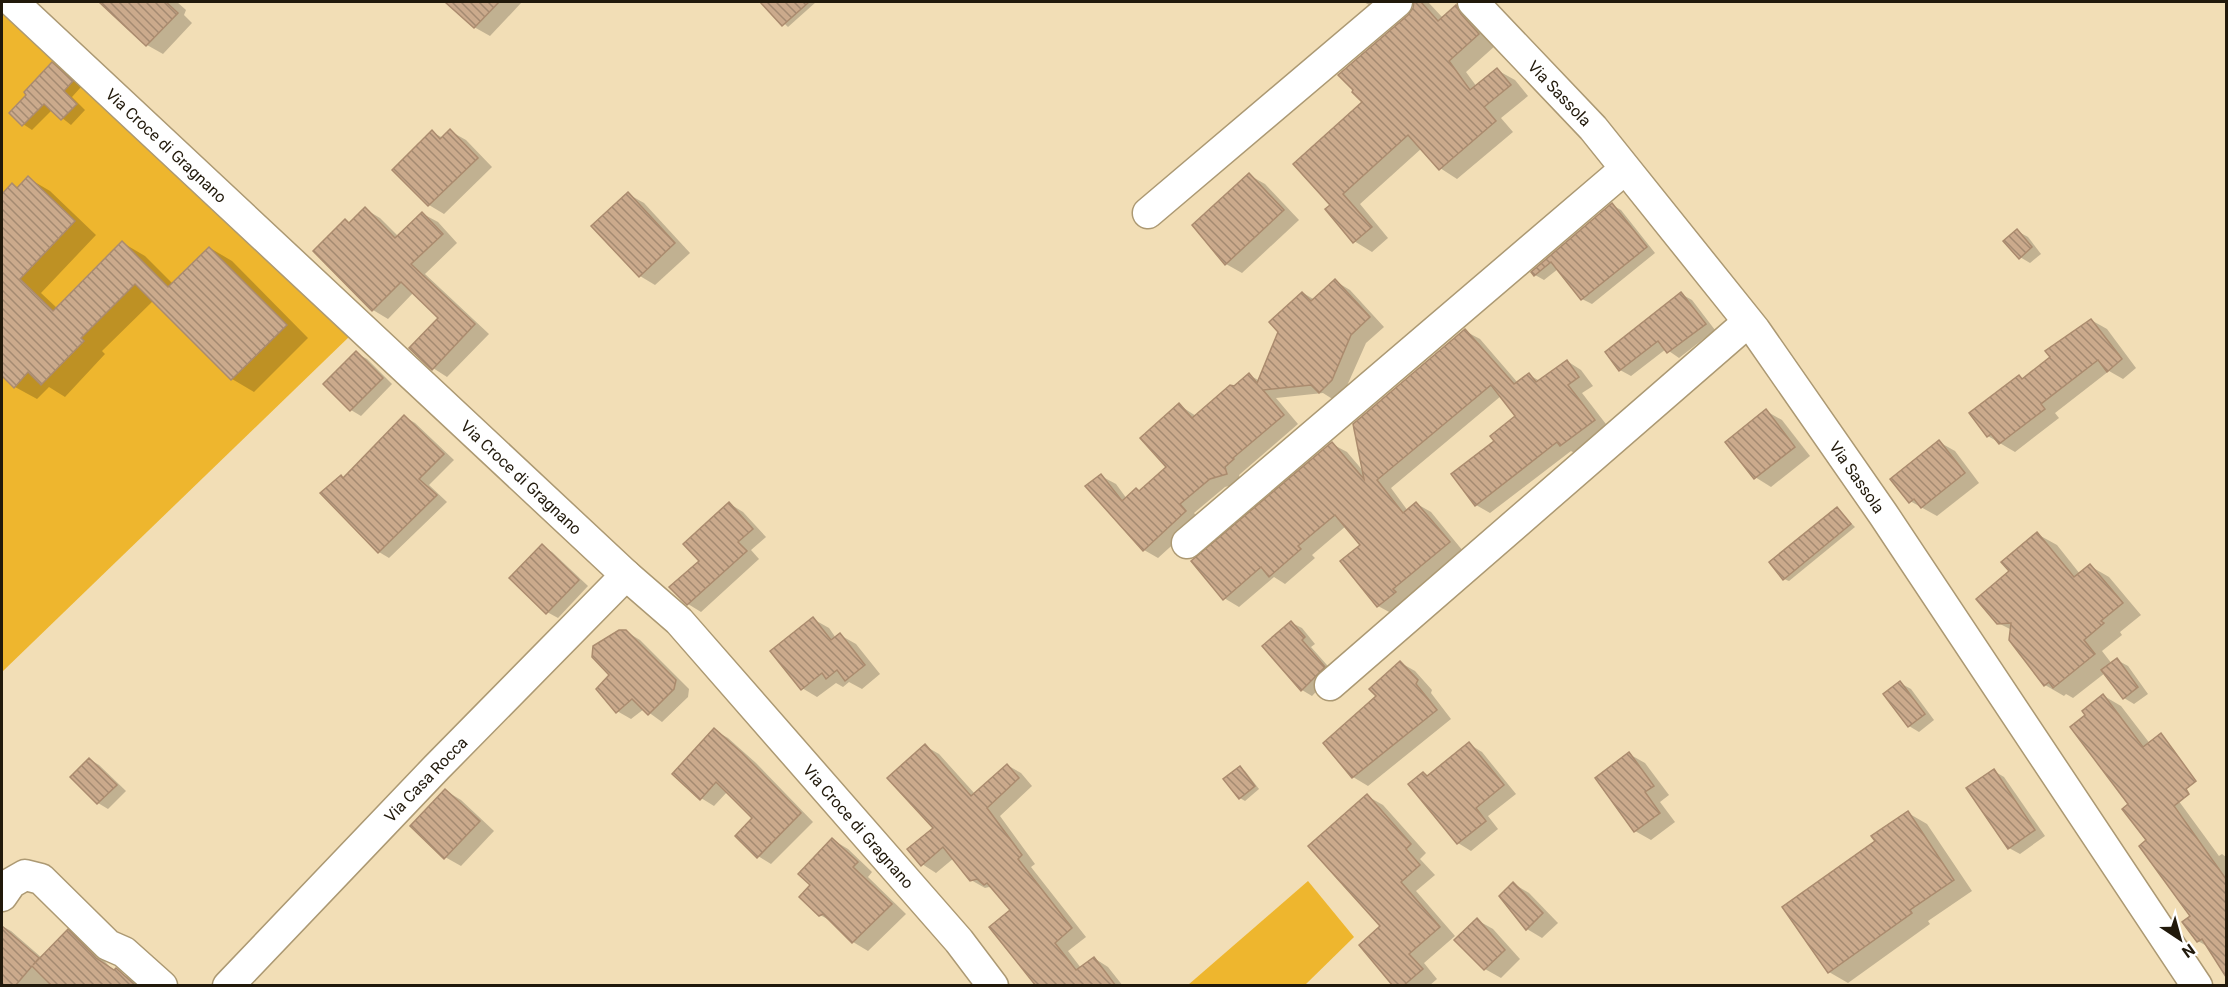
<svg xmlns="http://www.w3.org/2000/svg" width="2228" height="987" font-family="Roboto,sans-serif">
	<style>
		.garden { fill: #eeb62e }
		.shadow { fill: #0003 }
		.building { fill: url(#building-back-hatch); stroke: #ab8b6e; stroke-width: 1.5 }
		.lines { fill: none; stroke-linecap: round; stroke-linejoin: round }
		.minor-casing { stroke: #ac9973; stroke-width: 33 }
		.minor { stroke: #fff; stroke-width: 30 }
		.labels { text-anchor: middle; stroke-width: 4.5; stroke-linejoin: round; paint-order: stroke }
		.street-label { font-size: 16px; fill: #21190b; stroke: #fff }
	</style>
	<defs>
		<pattern id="building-back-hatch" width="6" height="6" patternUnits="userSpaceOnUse" patternTransform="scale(1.5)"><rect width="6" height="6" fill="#cbaa8c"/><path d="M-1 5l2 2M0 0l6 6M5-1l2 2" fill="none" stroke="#a48a71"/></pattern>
	</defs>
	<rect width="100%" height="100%" fill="#f2deb6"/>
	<g class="garden">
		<path d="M2,13l350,321 -350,338z"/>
		<path d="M1308,881l46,56 -49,48h-117z"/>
	</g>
	<g class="shadow">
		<path d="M115,2h62l9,8 -2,5 8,8 -29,31 -16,-9 -39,-37z"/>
		<path d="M447,2h75l-32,34 -16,-9z"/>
		<path d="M762,2h54l-28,25z"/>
		<path d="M1364,2h36l-15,13z"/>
		<path d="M1415,2h13l15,16 13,-12 18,11 22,28 -30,27 11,15 20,-17 18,10 13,16 -27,22 12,14 -56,47 -17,-11 -18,-20 -62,56 28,34 -16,14 -18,-11 -22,-36 32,-102 50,-94z"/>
		<path d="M52,64l10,5 19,18 -9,10 13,13 -14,15 -19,-15 -20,20 -9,-6z"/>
		<path d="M450,131l16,9 26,27 -48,47 -15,-9 3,-73 11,6z"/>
		<path d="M1249,175l16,9 34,36 -57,53 -16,-9 -32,-38z"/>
		<path d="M28,178l22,13 46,44 -55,58 16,15 66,-65 22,13 28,28 37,-36 22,13 76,77 -54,54 -22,-13 -78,-79 -52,51 3,3 -40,43 -16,-10 -12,12 -22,-12 -13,-13v-178l10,-11 7,3z"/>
		<path d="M628,194l16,9 46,50 -35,32 -15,-9z"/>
		<path d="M1612,205l9,5 34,43 -63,51 -10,-5 -24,-30 -14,11 -9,-5z"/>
		<path d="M365,209l15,9 19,19 24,-23 15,8 19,21 -32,31 64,60 -42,43 -14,-9 7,-50 -26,-26 -26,27 -15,-9 -23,-86z"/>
		<path d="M2017,231l11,6 13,17 -11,9 -10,-6z"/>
		<path d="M1335,281l15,9 34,37 -18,16 -20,45 -12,12 -11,-7 -47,5 22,26 -59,51 2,8 -16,4 -31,26 6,7 -42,38 -14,-8 -43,-74 15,8 11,15 13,-7 28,-25 11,-62 17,11 53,-41 11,6 43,-88 12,7z"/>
		<path d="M1681,294l11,6 23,30 -36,28 -13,-9 -35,27 -11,-6z"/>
		<path d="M2091,320l16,9 29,39 -13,11 -14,-8 -54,42 4,5 -44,34 -27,-16 31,-59 4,3 29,-23z"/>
		<path d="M1465,331l15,8 38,44 11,-8 11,6 27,-20 14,9 12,16 -11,7 27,35 -33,26 -5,-3 -81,62 -14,-8 20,-64 21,-24 -16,-21 -110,92 17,23 9,-7 14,8 32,39 -56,46 2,3 -16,14 -15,-8 -16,-61 -16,-19 -34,29 3,3 -30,26 -11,-7 -35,30 -15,-9 108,-154 15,8 17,20z"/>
		<path d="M356,353l11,6 25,25 -31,32 -10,-6z"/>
		<path d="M1766,411l16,9 28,36 -39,31 -16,-10z"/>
		<path d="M405,417l10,6 39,37 -25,25 18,17 -58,56 -10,-6 -38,-75 3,2z"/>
		<path d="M1939,442l16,9 24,32 -42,33 -27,-15z"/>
		<path d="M730,504l13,8 23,25 -15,13 8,9 -58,53 -13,-8 13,-43z"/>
		<path d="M1837,509l18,18 -66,54 -5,-2z"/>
		<path d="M2037,534l20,11 23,29 10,-8 19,11 32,38 -21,17 2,3 -20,16 10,13 5,-4 11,6 20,28 -14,10 -10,-6 -19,-25 -32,25 -7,-4 -2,2 -19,-11 -33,-55 -14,-7 13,-52z"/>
		<path d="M542,546l10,6 36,34 -30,32 -11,-6z"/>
		<path d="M813,619l16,9 7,10 4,-3 16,9 24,30 -18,15 -13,-7 -6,5 -7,-4 -19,14 -15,-9z"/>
		<path d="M1292,623l10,5 13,16 -4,3 23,26 -22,23 -10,-6z"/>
		<path d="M625,631l15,9 49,49 -1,8 -26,25 -18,-13 -13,10 -14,-8 -6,-36z"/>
		<path d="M1401,663l14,8 17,19 -1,3 20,26 -83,67 -15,-9 -28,-34 53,-47z"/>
		<path d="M1900,683l11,6 23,31 -15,12 -10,-6z"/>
		<path d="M2104,696l17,10 30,39 -8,7 76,104 3,-2 4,3v118l-16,-27 -12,-7 -6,-25 -44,-76 -61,-125z"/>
		<path d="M714,730l14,8 28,25 57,59 -42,42 -13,-8 -3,-38 -27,-27 -14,15 -13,-8z"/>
		<path d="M1469,744l13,8 34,42 -28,22 10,13 -27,22 -13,-8 -30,-66z"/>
		<path d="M925,746l14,8 36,40 32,-29 14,8 11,13 -32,30 35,48 -4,3 55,70 -18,14 13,17 13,-10 14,9 15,19h-86l-25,-76 -17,-20 -6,-3 -4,1 -14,-8 -17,-22 -18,15 -14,-9 13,-36z"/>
		<path d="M1629,754l16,9 24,32 -9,7 15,20 -24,18 -16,-9z"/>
		<path d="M89,759l10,6 27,26 -18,18 -10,-6z"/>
		<path d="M1240,768l5,3 14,18 -14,12 -5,-3z"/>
		<path d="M1994,771l10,6 41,59 -25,18 -11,-6z"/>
		<path d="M446,791l15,9 33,31 -33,35 -16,-9z"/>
		<path d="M1367,796l16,9 43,48 -6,6 15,16 -19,16 39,45 -31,27 13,16 -8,7h-34l-13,-59z"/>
		<path d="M1908,813l19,11 45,67 -44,30 2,3 -82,59 -19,-11 48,-130z"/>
		<path d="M833,840l15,9 24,23 -4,5 38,37 -38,37 -15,-9 -20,-20 -13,-7 -8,-30z"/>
		<path d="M1514,884l15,9 29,30 -16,15 -15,-9z"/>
		<path d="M1477,920l16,9 27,30 -19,19 -16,-9 -28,-29z"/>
		<path d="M2,926l9,5 31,27 26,-27 16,9 28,29 20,10 7,7h-131l-6,-6z"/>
	</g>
	<g class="building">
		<path d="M99,2h67l12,11 -32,33z"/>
		<path d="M445,2h54l-25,26z"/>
		<path d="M760,2h49l-27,24z"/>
		<path d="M1414,2h7l17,19 18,-16 5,9 18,20 -30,27 21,29 27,-22 14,17 -27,22 12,14 -57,49 -31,-35 -65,59 29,33 -19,16 -28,-34 5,-4 -37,-41 69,-62 -10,-10 1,-2 -15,-15 70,-60 5,-7z"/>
		<path d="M52,62l21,19 -9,10 13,13 -16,16 -17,-16 -22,22 -13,-13 17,-18 -2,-3z"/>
		<path d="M450,129l28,29 -50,48 -36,-36 40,-40 8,9z"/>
		<path d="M1249,173l35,37 -59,55 -33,-40z"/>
		<path d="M28,176l47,45 -55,58 33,32 69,-70 46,46 41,-40 78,78 -56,55 -96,-96 -54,54 3,3 -43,44 -13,-13 -14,16 -12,-12v-182l10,-11 5,5z"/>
		<path d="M628,192l47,51 -36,34 -48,-51z"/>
		<path d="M1612,203l35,44 -66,53 -30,-38 -17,14 -3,-4z"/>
		<path d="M365,207l30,31 27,-26 21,22 -32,30 64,60 -43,46 -23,-22 29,-30 -37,-36 -29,29 -59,-60 32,-32 4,4z"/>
		<path d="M2017,229l15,18 -13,12 -16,-18z"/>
		<path d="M1335,279l35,38 -19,18 -19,45 -13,13 -8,-8 -48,5 21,25 -51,43 1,1 -9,8 2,7 -17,5 -30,25 6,7 -43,40 -58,-65 16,-12 21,27 14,-13 3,3 27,-24 -26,-29 39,-35 13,15 38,-33 4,1 15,-13 8,10 21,-51 -9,-10 33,-30 9,9z"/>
		<path d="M1681,292l25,32 -39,29 -9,-12 -39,30 -14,-19z"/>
		<path d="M2091,319l31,40 -15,13 -9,-12 -57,44 4,5 -46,35 -8,-10 -4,3 -18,-24 50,-38 3,4 28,-22 -5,-6z"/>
		<path d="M1465,329l49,55 15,-11 7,9 31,-22 12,17 -11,8 27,35 -35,26 -3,-4 -82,64 -24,-32 43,-33 -4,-5 25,-20 -24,-31 -114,95 26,33 13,-11 34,40 -57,47 3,3 -19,15 -37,-46 20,-16 -25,-30 -37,31 3,3 -32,28 -8,-10 -38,33 -32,-39 141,-119 32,37 -11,-55z"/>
		<path d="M356,351l27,27 -33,33 -27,-27z"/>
		<path d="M1766,409l29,38 -41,32 -29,-37z"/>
		<path d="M404,415l40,39 -25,25 18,16 -59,58 -58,-60 21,-18 2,3z"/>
		<path d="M1939,440l26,33 -44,35 -7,-9 -5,4 -19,-24z"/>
		<path d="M729,502l24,27 -15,13 9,9 -60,54 -18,-18 30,-26 -16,-17z"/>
		<path d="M1837,507l14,17 -68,56 -14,-18z"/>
		<path d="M2037,532l37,45 16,-13 33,39 -22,18 3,2 -20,17 11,14 -42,34 -4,-6 -5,4 -35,-46 2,-17 -14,1 -21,-25 33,-28 -8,-9z"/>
		<path d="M542,544l37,36 -33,34 -37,-36z"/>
		<path d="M813,617l18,23 9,-7 25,32 -20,16 -8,-11 -11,9 -4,-6 -21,17 -31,-39z"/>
		<path d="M1291,621l14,16 -3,3 23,27 -24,24 -39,-45z"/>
		<path d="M619,630h7l50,50 -2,9 -26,26 -16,-16 -16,14 -20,-24 13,-14 -17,-18 1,-11z"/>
		<path d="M2117,658l21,29 -15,12 -22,-29z"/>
		<path d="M1400,661l18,19 -2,4 21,26 -85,68 -29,-35 53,-47 -7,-7z"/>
		<path d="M1900,681l25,33 -17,13 -25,-33z"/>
		<path d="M2103,694l40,53 18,-14 35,48 -10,8 3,5 -15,12 52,73v98l-24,-38 -5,3 -15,-20 8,-6 -51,-70 7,-6 -24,-31 6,-5 -58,-77 15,-12 -3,-4z"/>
		<path d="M714,728l28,25 59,60 -44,45 -22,-22 17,-18 -36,-36 -16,18 -28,-26z"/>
		<path d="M1469,742l35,43 -28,23 10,13 -29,23 -49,-60 15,-12 4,4z"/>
		<path d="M925,744l46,52 36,-32 12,14 -32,30 35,47 -4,4 54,69 -17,15 21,27 18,-13 22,29h-80l-47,-59 21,-17 -23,-27 -3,2 -7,-6 -7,2 -27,-34 -22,19 -14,-17 26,-21 -46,-50z"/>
		<path d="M1629,752l25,34 -9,6 15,21 -26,19 -39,-54z"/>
		<path d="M89,758l28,27 -20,19 -27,-27z"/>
		<path d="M1240,766l15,20 -16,13 -16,-20z"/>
		<path d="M1994,769l41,61 -27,19 -42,-61z"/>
		<path d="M445,789l35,32 -36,38 -34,-33z"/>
		<path d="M1367,794l44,50 -5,5 14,16 -19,17 39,45 -31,27 14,15 -20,17h-10l-34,-41 21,-19 -72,-80z"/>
		<path d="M1908,811l46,69 -44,30 2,3 -84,60 -46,-66 93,-66 -4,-5z"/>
		<path d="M832,838l26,24 -5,5 39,37 -40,39 -29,-29 -4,2 -20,-19 11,-12 -12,-11z"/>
		<path d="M1513,882l30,31 -17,17 -27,-34z"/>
		<path d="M1477,918l28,32 -21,20 -30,-30z"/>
		<path d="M2,926l37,32 -6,7 35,-36 28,29 18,12 2,-2 20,18h-84l-20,-20 -17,20h-13z"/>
	</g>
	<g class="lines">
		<defs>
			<g id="minor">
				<path id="s1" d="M13,2l613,573 53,46 280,320 34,45"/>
				<path id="s2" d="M1473,2l120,126 162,202 128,184 314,472"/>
				<path d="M1148,213l249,-211"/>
				<path d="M1187,543l438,-374"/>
				<path d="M1330,685l418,-363"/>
				<path d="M2,896l9,-13 14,-8 16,4 67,66 16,7 38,34"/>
				<path id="s3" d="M228,986l209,-219 189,-192"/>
			</g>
		</defs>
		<use href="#minor" class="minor-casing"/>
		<use href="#minor" class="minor"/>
	</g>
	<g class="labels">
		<g class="street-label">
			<text dy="6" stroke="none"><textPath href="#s2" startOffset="126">Via Sassola</textPath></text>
			<text dy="6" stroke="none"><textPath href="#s1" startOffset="210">Via Croce di Gragnano</textPath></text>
			<text dy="6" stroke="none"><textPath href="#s1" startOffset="696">Via Croce di Gragnano</textPath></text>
			<text dy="6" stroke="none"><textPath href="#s2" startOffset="612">Via Sassola</textPath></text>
			<text dy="6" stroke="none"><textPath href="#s3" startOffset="286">Via Casa Rocca</textPath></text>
			<text dy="6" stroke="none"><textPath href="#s1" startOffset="1182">Via Croce di Gragnano</textPath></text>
		</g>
	</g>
	<rect width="2228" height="987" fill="none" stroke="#21190b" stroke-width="6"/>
	<g transform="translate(2180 939) rotate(144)" stroke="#ffffff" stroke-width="4.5" paint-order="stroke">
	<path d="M0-4.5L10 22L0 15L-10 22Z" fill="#21190b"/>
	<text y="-9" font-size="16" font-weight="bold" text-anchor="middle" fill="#21190b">N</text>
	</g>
</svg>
